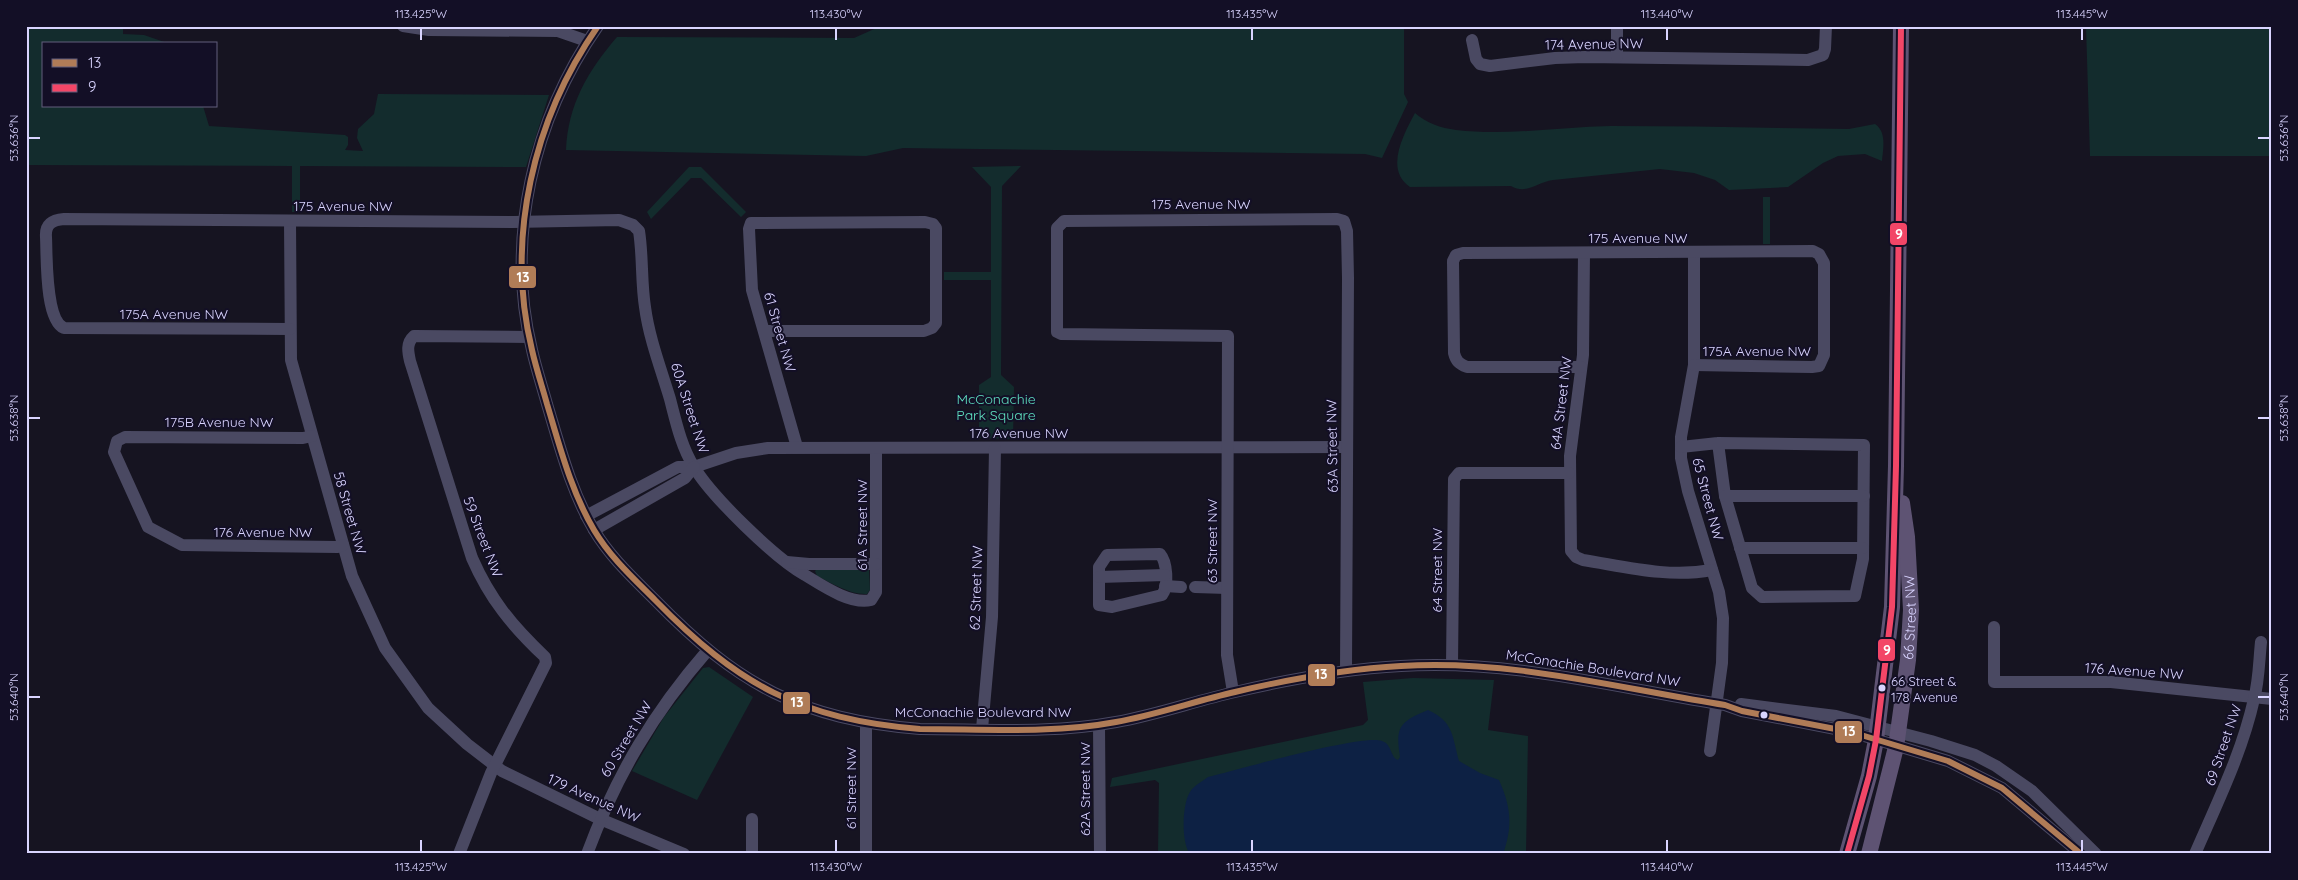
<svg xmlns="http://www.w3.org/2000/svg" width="2298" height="880" font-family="Quicksand,sans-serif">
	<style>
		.green { fill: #132c2d }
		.water { fill: #0d2144 }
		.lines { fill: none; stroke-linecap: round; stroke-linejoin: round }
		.minor { stroke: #4a4962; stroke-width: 12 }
		.major { stroke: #5e5373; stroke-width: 16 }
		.bus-1-casing { stroke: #130f26; stroke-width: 10 }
		.bus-2-casing { stroke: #130f26; stroke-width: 10 }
		.bus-1 { stroke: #b07c57; stroke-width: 6 }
		.bus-2 { stroke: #f34667; stroke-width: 6 }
		.ticks { fill: none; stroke: #d9d4ff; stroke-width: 2 }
		.bus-dot { fill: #d9d4ff; stroke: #130f26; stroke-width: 2 }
		.labels { text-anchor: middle; stroke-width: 4; stroke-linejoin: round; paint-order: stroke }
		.bus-label { font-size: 13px; fill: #d9d4ff; stroke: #130f26; text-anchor: start }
		.street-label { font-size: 14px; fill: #d9d4ff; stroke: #130f26 }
		.park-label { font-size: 14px; fill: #5fe0c0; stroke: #130f26 }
		.line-badge { stroke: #130f26; stroke-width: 2 }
		.badge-label { font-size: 14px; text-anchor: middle; font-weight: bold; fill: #fff }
		.neatline { fill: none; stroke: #d9d4ff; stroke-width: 2 }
		.ticks-label { font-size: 12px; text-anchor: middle; fill: #d9d4ff }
	</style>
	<rect width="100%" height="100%" fill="#161421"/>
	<g class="green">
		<path d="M26,26h97v8l21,1 26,9h-126v62h159l6,20 136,9 3,2v8l-3,5 18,1 -6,-13 1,-9 16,-15 4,-20 171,1 -23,72 -226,-1v46h-8v-46l-266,-1z"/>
		<path d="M881,26h487l36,3v65l4,8 -26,56 -17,-4 -462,-6 -37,8 -300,-6c2,-46 22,-79 51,-113l237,1z"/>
		<path d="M2086,26h186v130h-182z"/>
		<path d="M1415,113c11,10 26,15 41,17 51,6 104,-3 155,-4 79,0 159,2 238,3l26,-5c12,8 8,25 7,37l-17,-7 -27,2 -15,7 -35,24 -59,3 -14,-10 -21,-7 -34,-4 -107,11c-16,2 -26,15 -42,6l-101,1c-26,-18 -6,-53 5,-74z"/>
		<path d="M1021,166l-19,20 -1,189 13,12 -1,52 -34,-1v-53l12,-8v-97h-47v-8h47v-85l-19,-20z"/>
		<path d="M689,167h12l45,45 -5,5 -40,-39h-10l-40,41 -4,-7z"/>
		<rect x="1763" y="197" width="7" height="47"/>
		<path d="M817,569h52l1,21 -3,4c-17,1 -35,-11 -50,-18l-2,-5z"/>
		<path d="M709,667l44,30 -56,103 -65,-29 32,-54 39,-49z"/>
		<path d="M1413,678l81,2 -6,50 40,6 -2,118h-368l1,-71 -4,-3 -45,7 2,-9 251,-53 5,-5 -5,-38z"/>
	</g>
	<path class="water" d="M1428,710c26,12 24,26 31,51l21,12 19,7c12,27 14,46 4,74h-313c-9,-11 -8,-50 0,-62 3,-6 13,-11 18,-15 29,-7 154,-43 174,-36 10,3 8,16 16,19l2,-3c-5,-31 0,-35 28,-47z"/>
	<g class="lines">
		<g class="minor">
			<path d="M403,26l26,4 129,1 29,10"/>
			<path d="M598,26c-65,93 -93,213 -66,324 4,18 10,36 15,54 13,43 24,87 47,126 16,27 39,48 61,70 83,85 145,119 265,129 65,0 132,5 196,-7 40,-7 79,-21 119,-30 55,-13 110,-23 166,-26 109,-7 217,22 324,39l17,6 109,21 97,29 54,27 79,66"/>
			<path d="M1472,40l4,19 4,5 10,2 65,-8 30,-1 223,3 15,-5 2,-6 1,-23"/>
			<path d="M1617,57v-31"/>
			<path d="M290,221l1,139 61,216 33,72 43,60 39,36 35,27 98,48 84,35"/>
			<path d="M1694,252v113l-13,72v21l7,33 31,101 4,26 -1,45 -12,88"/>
			<path d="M1584,253l-1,102 -13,101 1,95 5,6 7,3c44,7 85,18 129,10"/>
			<path d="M290,329l-226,-1c-19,-8 -17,-71 -18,-91 -1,-13 6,-17 18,-18l449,3 106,-2 14,5 6,6c4,25 2,51 6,76 4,31 16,62 25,92 6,23 11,47 24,68 18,30 81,91 111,108 18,11 46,30 66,25l5,-8v-144"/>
			<path d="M764,331h160l8,-3 4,-5v-95l-3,-4 -8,-2 -174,1 -2,6 3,61 45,157"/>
			<path d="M1581,367h-114c-8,-3 -11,-6 -13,-14l-1,-92 3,-6 7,-2 350,-2 6,3 5,9v92l-5,11 -7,1 -118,-2"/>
			<path d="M312,436l-9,2 -178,-1 -8,4 -3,11 34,75 34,18 156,2 5,-2"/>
			<path d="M1681,447l37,-4 146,2 -1,114 -8,37 -93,1 -10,-9 -27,-92 -7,-53"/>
			<path d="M1725,496h139"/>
			<path d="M586,516l92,-49h16l42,-14 32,-5 579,-1"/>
			<path d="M594,530l91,-52 9,-11"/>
			<path d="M1740,548h123"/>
			<path d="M1160,554c7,8 9,32 2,41l-50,12 -13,-2v-38l8,-12z"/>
			<path d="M787,562l22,2h67"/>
			<path d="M1099,577l66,-2"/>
			<path d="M1165,586l16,1"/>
			<path d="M1195,587l32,1"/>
			<path d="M1994,627v55h117l161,17"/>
			<path d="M1452,665l2,-186 5,-6h110"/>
			<path d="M1233,692l-6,-37 1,-319 -167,-2 -4,-2v-104l7,-7 273,-2 7,2 3,10 1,47 -2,393"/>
			<path d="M1741,704l95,12 95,25 44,14 21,11 36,25 64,63"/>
			<path d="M1099,725l1,129"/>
			<path d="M982,729l10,-112 3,-169"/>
			<path d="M752,819v35"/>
			<path d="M459,854l32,-81 55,-110 -1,-6c-33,-31 -55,-58 -73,-99l-62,-197c-2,-9 -4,-18 4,-25l115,1"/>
			<path d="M587,854c29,-78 66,-141 121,-204"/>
			<path d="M866,854v-131"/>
			<path d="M2195,854c22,-51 47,-101 59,-155 5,-18 5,-38 7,-57"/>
		</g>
		<g class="major">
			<path d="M1847,854l22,-78 7,-36 16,-133 4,-141 5,-440"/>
			<path id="s1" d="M1869,854l27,-107 12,-87 3,-50 -4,-73 -5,-34"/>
		</g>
		<defs>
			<path id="bus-1" d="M598,26c-65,93 -93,213 -66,324 4,18 10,36 15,54 13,43 24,87 47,126 16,27 39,48 61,70 83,85 145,119 265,129 65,0 132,5 196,-7 40,-7 79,-21 119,-30 55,-13 110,-23 166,-26 109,-7 217,22 324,39l17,6 109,21 97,29 54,27 79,66"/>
			<path id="bus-2" d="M1847,854l22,-78 7,-36 16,-133 4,-141 5,-440"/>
		</defs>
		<use href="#bus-1" class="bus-1-casing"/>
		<use href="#bus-2" class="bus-2-casing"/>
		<use href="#bus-1" class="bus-1"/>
		<use href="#bus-2" class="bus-2"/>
	</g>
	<path class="ticks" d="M421,28v12M836,28v12M1252,28v12M1667,28v12M2082,28v12M28,138h12M2258,138h12M28,418h12M2258,418h12M28,697h12M2258,697h12M421,840v12M836,840v12M1252,840v12M1667,840v12M2082,840v12"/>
	<g class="bus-dot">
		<circle cx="1882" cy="688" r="4.5"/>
		<circle cx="1764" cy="715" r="4.5"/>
	</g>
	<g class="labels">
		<g class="bus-label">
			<text x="1891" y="686">66 Street &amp;<tspan x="1891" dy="16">178 Avenue</tspan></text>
		</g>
		<g class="street-label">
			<text transform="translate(1594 44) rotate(-1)" y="5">174 Avenue NW</text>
			<text x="1201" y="209">175 Avenue NW</text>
			<text x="343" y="211">175 Avenue NW</text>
			<text x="1638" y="243">175 Avenue NW</text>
			<text x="174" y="319">175A Avenue NW</text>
			<text transform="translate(780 332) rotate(74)" y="5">61 Street NW</text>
			<text x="1757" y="356">175A Avenue NW</text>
			<text transform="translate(1561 403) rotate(-83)" y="5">64A Street NW</text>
			<text transform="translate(690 408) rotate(72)" y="5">60A Street NW</text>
			<text x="219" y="427">175B Avenue NW</text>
			<text x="1019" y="438">176 Avenue NW</text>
			<text transform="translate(1332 446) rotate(-91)" y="5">63A Street NW</text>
			<text transform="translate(1708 499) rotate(75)" y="5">65 Street NW</text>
			<text transform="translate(350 513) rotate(74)" y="5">58 Street NW</text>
			<text transform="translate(862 525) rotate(-90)" y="5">61A Street NW</text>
			<text x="263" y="537">176 Avenue NW</text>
			<text transform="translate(483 537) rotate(69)" y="5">59 Street NW</text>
			<text transform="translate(1212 541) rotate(-90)" y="5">63 Street NW</text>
			<text transform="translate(1437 570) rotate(-90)" y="5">64 Street NW</text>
			<text transform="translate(976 588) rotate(-88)" y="5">62 Street NW</text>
			<text dy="5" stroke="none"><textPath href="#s1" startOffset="241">66 Street NW</textPath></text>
			<text transform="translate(1593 668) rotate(9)" y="5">McConachie Boulevard NW</text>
			<text transform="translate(2134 671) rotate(4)" y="5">176 Avenue NW</text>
			<text x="983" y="717">McConachie Boulevard NW</text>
			<text transform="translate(626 739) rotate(-59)" y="5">60 Street NW</text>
			<text transform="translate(2223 745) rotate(-71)" y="5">69 Street NW</text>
			<text transform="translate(851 788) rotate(-90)" y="5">61 Street NW</text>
			<text transform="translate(1085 789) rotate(-90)" y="5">62A Street NW</text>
			<text transform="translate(594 798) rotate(24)" y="5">179 Avenue NW</text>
		</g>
		<g class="park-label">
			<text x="996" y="404">McConachie<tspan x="996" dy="16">Park Square</tspan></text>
		</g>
	</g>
	<g class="line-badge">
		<rect x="1889" y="222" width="19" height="24" rx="5" fill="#f34667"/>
		<rect x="508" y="265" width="29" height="24" rx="5" fill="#b07c57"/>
		<rect x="1877" y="638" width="19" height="24" rx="5" fill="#f34667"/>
		<rect x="1307" y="663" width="29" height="24" rx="5" fill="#b07c57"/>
		<rect x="782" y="691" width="29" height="24" rx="5" fill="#b07c57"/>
		<rect x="1834" y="720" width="29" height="24" rx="5" fill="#b07c57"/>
	</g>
	<g class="badge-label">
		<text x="1899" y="239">9</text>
		<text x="523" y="282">13</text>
		<text x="1887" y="655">9</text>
		<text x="1321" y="679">13</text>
		<text x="797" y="707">13</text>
		<text x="1849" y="736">13</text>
	</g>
	<rect width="2298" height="880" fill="none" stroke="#130f26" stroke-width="55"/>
	<rect x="42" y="42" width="175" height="65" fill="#130f26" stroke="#625e7d"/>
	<rect x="52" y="59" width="25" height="8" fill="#b07c57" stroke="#625e7d"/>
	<text x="88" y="68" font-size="15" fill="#d9d4ff">13</text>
	<rect x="52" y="84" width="25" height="8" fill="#f34667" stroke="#625e7d"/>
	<text x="88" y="92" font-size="15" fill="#d9d4ff">9</text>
	<rect x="28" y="28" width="2242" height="824" class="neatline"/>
	<g class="ticks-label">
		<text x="421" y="18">113.425°W</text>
		<text x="836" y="18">113.430°W</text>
		<text x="1252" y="18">113.435°W</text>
		<text x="1667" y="18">113.440°W</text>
		<text x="2082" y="18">113.445°W</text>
		<text transform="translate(2284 138) rotate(-90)" y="4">53.636°N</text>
		<text transform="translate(14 138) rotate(-90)" y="4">53.636°N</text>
		<text transform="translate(2284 418) rotate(-90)" y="4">53.638°N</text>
		<text transform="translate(14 418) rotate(-90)" y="4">53.638°N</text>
		<text transform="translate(2284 697) rotate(-90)" y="4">53.640°N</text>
		<text transform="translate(14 697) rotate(-90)" y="4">53.640°N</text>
		<text x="421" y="871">113.425°W</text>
		<text x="836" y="871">113.430°W</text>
		<text x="1252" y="871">113.435°W</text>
		<text x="1667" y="871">113.440°W</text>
		<text x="2082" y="871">113.445°W</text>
	</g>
</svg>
